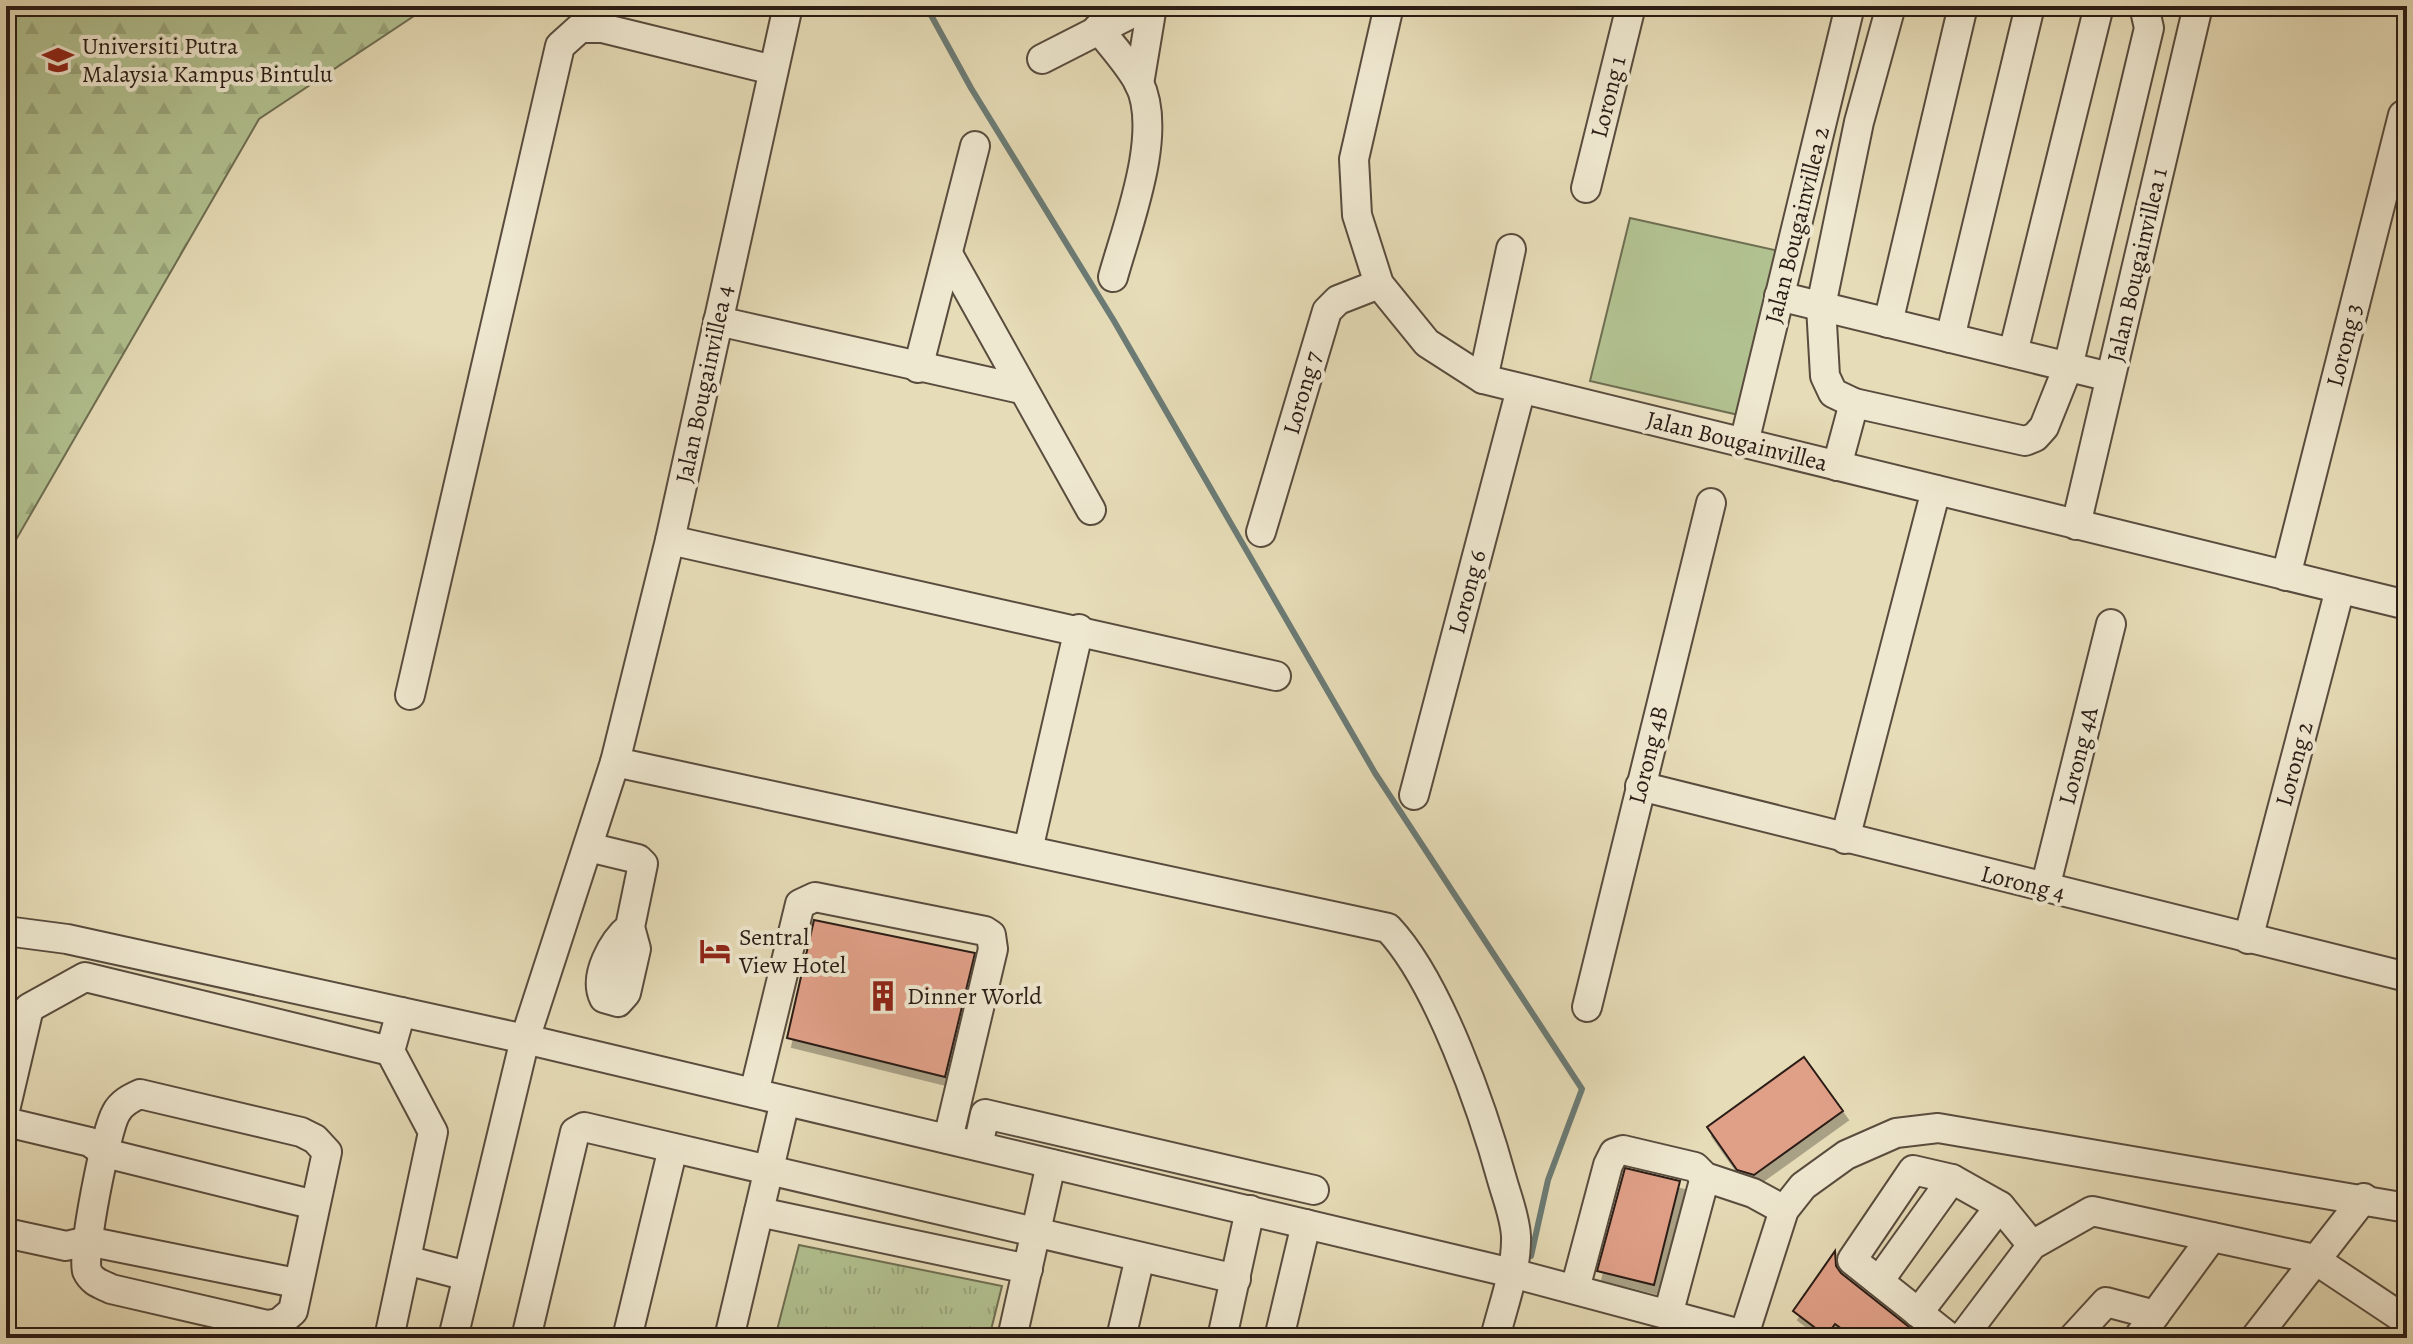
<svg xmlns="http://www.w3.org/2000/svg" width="2413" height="1344" font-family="Alegreya,serif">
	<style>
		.grass { fill: url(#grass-tufts); stroke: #6e6e52; stroke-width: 2 }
		.forest { fill: url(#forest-firs); stroke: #6e6e52; stroke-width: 2 }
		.pitch { fill: #b2c190; stroke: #6e6e52; stroke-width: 2 }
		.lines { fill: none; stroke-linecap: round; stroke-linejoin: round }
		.stream { stroke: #6b7b75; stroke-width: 6 }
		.building { fill: #e0a088; stroke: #2a1c15; stroke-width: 2; filter: url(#shadow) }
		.minor-casing { stroke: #594c3e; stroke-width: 32 }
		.minor { stroke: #efe8d0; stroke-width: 28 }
		.labels { text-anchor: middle; stroke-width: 8; stroke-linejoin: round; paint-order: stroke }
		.poi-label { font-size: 24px; fill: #2a1c15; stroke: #efe8d0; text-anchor: start }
		.street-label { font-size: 24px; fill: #2a1c15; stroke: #efe8d0 }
	</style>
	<defs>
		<pattern id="grass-tufts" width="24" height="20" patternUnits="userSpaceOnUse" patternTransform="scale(2)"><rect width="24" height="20" fill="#b2c190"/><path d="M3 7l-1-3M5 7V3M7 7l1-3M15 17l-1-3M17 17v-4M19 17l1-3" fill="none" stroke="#99a57b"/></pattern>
		<pattern id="forest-firs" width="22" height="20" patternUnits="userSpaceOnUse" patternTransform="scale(2)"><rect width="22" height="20" fill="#b2c190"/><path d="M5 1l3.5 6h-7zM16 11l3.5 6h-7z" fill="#99a57b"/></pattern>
		<filter id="shadow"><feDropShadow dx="5" dy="9" stdDeviation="0" flood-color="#0004"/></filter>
	</defs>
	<rect width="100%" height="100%" fill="#e6dcb7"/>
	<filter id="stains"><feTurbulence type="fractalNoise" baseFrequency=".0025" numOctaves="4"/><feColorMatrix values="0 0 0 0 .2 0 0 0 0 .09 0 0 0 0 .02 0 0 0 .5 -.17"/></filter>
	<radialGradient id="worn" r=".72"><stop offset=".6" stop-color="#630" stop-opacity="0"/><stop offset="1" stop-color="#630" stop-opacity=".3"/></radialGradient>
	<path class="grass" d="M799,1245l203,41 -13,52h-214z"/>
	<path class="forest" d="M6,6h423l-170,113 -253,438z"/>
	<path class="pitch" d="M1630,218l153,34 -40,164 -153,-35z"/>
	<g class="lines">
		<path class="stream" d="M926,6l45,82 143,233 261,452 207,316 -34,91 -17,76"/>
	</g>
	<g class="building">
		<path d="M814,920l161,33 -30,124 -158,-39z"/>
		<path d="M1804,1057l39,54 -89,64 -17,-5 -30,-43z"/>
		<path d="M1625,1168l55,13 -26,104 -57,-14z"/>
		<path d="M1835,1251l1,15 5,7 82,65h-68l-20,-14 -9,12 -33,-25z"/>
	</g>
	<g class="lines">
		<defs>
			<g id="minor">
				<path d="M1389,6l-35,153 3,56 22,69 48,59 56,36 924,226"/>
				<path d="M1891,6l-32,116 -38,184 4,70 8,17 21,10 171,38 10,-4 9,-10 24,-60 81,-339 -5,-22"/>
				<path d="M1098,28c13,17 31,36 41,55 25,50 -12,143 -26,194"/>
				<path d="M1042,59l104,-53"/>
				<path d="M1139,84l13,-78"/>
				<path d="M1586,188l45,-182"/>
				<path d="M948,254l143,256"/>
				<path d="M1779,296l331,81"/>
				<path d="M718,321l303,68"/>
				<path d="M1888,323l75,-317"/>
				<path d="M1950,338l80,-332"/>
				<path d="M2013,353l86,-347"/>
				<path d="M918,368l57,-222"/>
				<path d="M1483,379l28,-130"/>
				<path d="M1744,443l106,-437"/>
				<path d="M1837,466l17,-63"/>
				<path d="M2076,525l122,-519"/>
				<path d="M1261,532l66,-221 11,-11 41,-16"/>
				<path d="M670,540l606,136"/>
				<path d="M2286,576l117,-461"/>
				<path d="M410,695l150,-649 20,-18h22l171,42"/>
				<path d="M615,762l773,166c51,54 95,182 115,255 5,17 12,35 13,53 1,34 -13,69 -21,102"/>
				<path d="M1640,786l767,191"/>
				<path d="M1414,795l107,-406"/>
				<path d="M1845,839l91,-349"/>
				<path d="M588,847l50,12 5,5 -13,63 6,22 -10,44 -8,9 -14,-4c-11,-22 9,-57 26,-71"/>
				<path d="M1028,850l51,-221"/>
				<path d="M2045,888l66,-264"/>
				<path d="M6,931l61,8 458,100 987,234 232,62"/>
				<path d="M2248,939l92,-350"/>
				<path d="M1587,1007l124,-504"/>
				<path d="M754,1093l46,-189 15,-7 170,34 6,4 2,14 -45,190"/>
				<path d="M140,1094l161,38 14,7 12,13 -34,159 -14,12 -12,2 -156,-36c-10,-5 -19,-7 -24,-18 -6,-15 19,-141 29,-158 5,-10 15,-15 24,-19z"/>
				<path d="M6,1106l23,-98 56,-31 305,74"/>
				<path d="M6,1122l84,20 15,11 210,52"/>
				<path d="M978,1146l7,-32 329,76"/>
				<path d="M759,1212l269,57"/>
				<path d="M6,1233l60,13 21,-5 209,42"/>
				<path d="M406,1260l61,16"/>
				<path d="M1879,1281l73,-102"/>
				<path d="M1575,1289l33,-124 6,-12 9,-3 72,17 10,10 48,16 31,17"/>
				<path d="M1918,1313l82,-107"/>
				<path d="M1668,1315l37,-138"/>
				<path d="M389,1338l44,-206 -43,-81 11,-39"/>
				<path d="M453,1338l72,-299 90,-277 55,-222 118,-534"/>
				<path d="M526,1338l49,-206 9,-5 652,152"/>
				<path d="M627,1338l46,-190"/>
				<path d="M729,1338l56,-237"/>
				<path d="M1012,1338l39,-174"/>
				<path d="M1121,1338l19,-81"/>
				<path d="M1222,1338l28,-128"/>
				<path d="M1279,1338l27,-114"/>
				<path d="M1743,1338l41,-128 19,-24 43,-31 50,-22 42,-5 469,80"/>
				<path d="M1950,1338l-98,-78 61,-90 39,9 48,27 32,39"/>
				<path d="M1962,1338l70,-93 60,-34 222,48 93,62"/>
				<path d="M2073,1338l33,-36 49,13"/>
				<path d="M2138,1338l74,-101"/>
				<path d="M2255,1338l109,-140"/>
			</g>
		</defs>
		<use href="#minor" class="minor-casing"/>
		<use href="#minor" class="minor"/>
	</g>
	<defs>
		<symbol id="university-bare" viewBox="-9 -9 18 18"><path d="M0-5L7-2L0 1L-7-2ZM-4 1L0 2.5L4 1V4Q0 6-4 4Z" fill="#8f2418" stroke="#efe8d0" stroke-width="2.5" paint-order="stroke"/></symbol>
		<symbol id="hotel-bare" viewBox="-9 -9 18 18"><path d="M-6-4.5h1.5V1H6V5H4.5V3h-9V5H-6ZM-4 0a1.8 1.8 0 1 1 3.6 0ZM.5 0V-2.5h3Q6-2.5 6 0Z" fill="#8f2418" stroke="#efe8d0" stroke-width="2.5" paint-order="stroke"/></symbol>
		<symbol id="building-bare" viewBox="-9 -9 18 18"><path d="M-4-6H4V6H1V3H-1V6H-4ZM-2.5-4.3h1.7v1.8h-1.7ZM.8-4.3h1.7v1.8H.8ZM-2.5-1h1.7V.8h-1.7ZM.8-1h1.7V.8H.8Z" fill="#8f2418" stroke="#efe8d0" stroke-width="2.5" paint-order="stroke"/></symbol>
	</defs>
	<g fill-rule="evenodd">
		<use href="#university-bare" x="36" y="38" width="44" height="44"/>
		<use href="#hotel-bare" x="693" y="929" width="44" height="44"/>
		<use href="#building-bare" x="861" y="974" width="44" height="44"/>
	</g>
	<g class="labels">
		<g class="poi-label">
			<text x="82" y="54">Universiti Putra<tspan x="82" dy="28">Malaysia Kampus Bintulu</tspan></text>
			<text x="739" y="945">Sentral<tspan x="739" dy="28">View Hotel</tspan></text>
			<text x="907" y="1004">Dinner World</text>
		</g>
		<g class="street-label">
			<text transform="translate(1608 97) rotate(-76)" y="8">Lorong 1</text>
			<text transform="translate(1797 225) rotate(-76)" y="8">Jalan Bougainvillea 2</text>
			<text transform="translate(2137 265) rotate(-77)" y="8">Jalan Bougainvillea 1</text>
			<text transform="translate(2344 345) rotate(-76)" y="8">Lorong 3</text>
			<text transform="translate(704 384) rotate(-78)" y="8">Jalan Bougainvillea 4</text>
			<text transform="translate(1302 393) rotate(-74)" y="8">Lorong 7</text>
			<text transform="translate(1737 441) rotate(14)" y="8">Jalan Bougainvillea</text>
			<text transform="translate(1467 592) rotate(-75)" y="8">Lorong 6</text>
			<text transform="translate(1648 755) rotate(-76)" y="8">Lorong 4B</text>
			<text transform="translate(2078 756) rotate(-76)" y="8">Lorong 4A</text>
			<text transform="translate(2294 764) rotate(-75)" y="8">Lorong 2</text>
			<text transform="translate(2023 883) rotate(14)" y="8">Lorong 4</text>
		</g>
	</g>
	<rect width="2413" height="1344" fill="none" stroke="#e6dcb7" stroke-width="32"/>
	<rect x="8" y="8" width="2397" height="1328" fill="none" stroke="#2a1c15" stroke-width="4"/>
	<rect x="16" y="16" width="2381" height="1312" fill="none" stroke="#2a1c15" stroke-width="2"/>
	<rect width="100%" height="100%" filter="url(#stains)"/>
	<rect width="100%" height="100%" fill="url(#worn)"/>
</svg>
